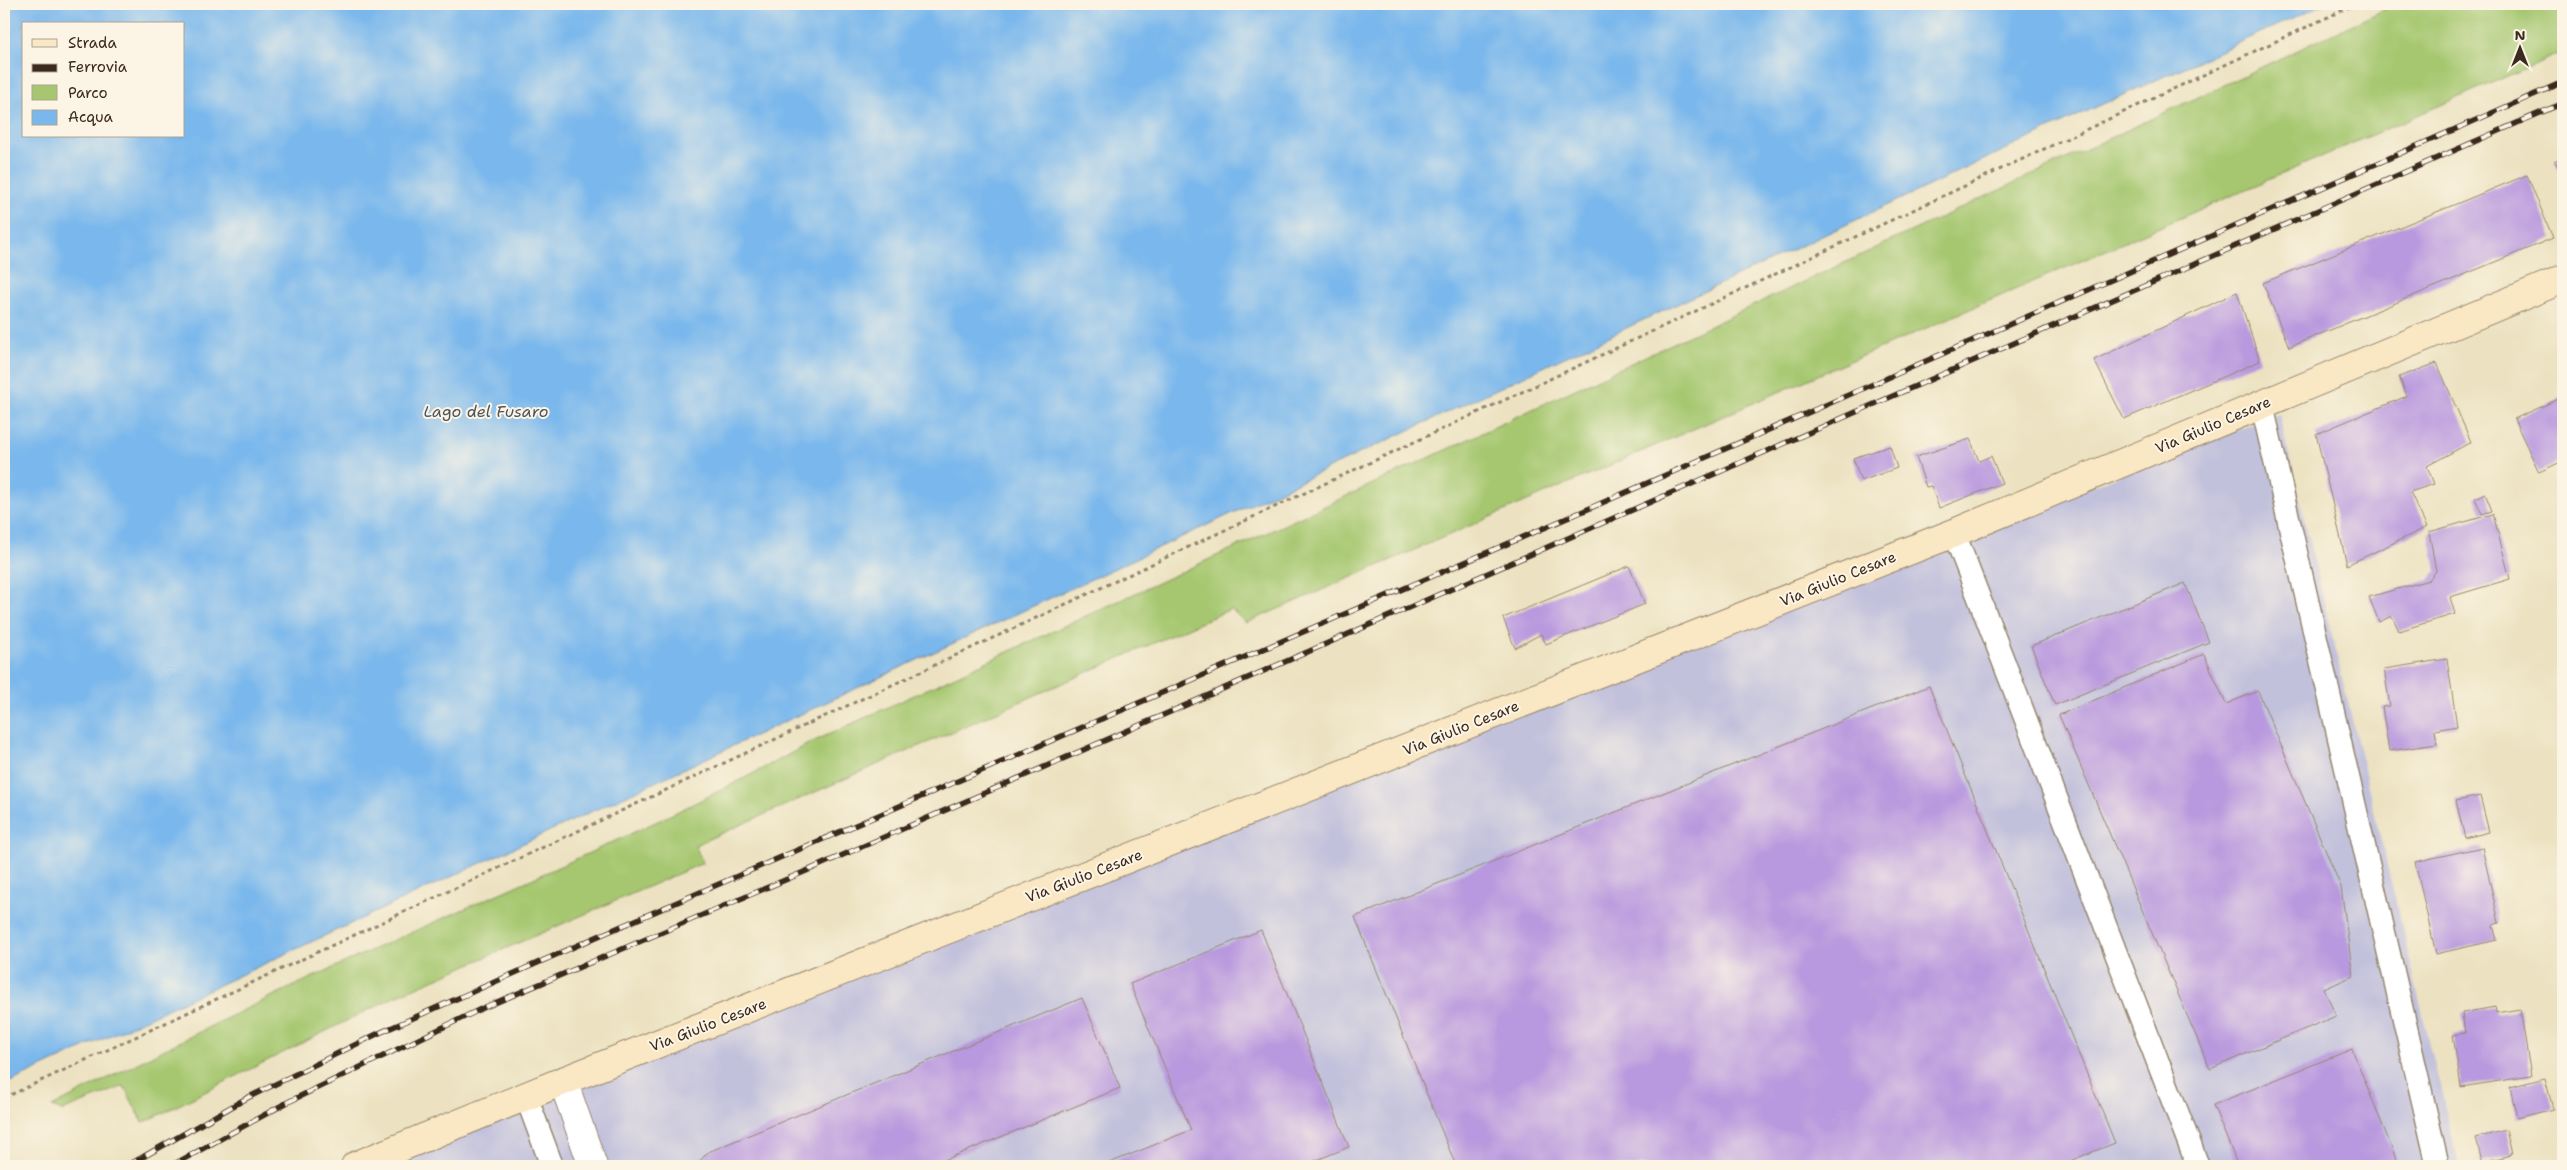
<svg xmlns="http://www.w3.org/2000/svg" width="2567" height="1170" font-family="'Shantell Sans',sans-serif">
	<style>
		.industrial { fill: #c2c1dc }
		.green { fill: #a6c76f; stroke: #707846 }
		.water { fill: #79b7ec; stroke: #5a7085; fill-rule: evenodd }
		.building { fill: #b898de }
		.lines { fill: none; stroke-linecap: round; stroke-linejoin: round }
		.lane-casing { stroke: #948670; stroke-width: 25 }
		.street-casing { stroke: #948670; stroke-width: 30 }
		.secondary-casing { stroke: #948670; stroke-width: 30 }
		.path { stroke: #948670; stroke-width: 3; stroke-dasharray: 4 4; stroke-linecap: butt }
		.lane { stroke: #fff; stroke-width: 22 }
		.street { stroke: #fff; stroke-width: 28 }
		.secondary { stroke: #fae7c3; stroke-width: 28 }
		.rail-casing { stroke: #3b2a1e; stroke-width: 5.5 }
		.rail { stroke: #fcf5e5; stroke-width: 4; stroke-dasharray: 11; stroke-linecap: butt }
		.labels { text-anchor: middle; stroke-width: 4; stroke-linejoin: round; paint-order: stroke }
		.street-label { font-size: 15px; fill: #3b2a1e; stroke: #fcf5e5 }
		.water-label { font-size: 16px; font-style: italic; fill: #4e545c; stroke: #fcf5e5 }
	</style>
	<rect width="100%" height="100%" fill="#fcf5e5"/>
	<filter id="ink" filterUnits="userSpaceOnUse"><feTurbulence type="fractalNoise" baseFrequency=".02" numOctaves="2"/><feDisplacementMap in="SourceGraphic" scale="10" xChannelSelector="R" yChannelSelector="G"/><feConvolveMatrix kernelMatrix="1 2 1 2 8 2 1 2 1" color-interpolation-filters="sRGB"/></filter>
	<filter id="wash" filterUnits="userSpaceOnUse"><feTurbulence type="fractalNoise" baseFrequency=".0096" numOctaves="4" result="noise"/><feDisplacementMap in="SourceGraphic" scale="20" xChannelSelector="R" yChannelSelector="G"/><feGaussianBlur stdDeviation="1.12" result="paint"/><feColorMatrix in="noise" values="0 0 0 0 0 0 0 0 0 0 0 0 0 0 0 0 0 1.4 0 .05"/><feComposite in="paint" operator="in"/></filter>
	<g filter="url(#wash)">
		<rect width="100%" height="100%" fill="#ece2c1"/>
		<path class="industrial" d="M2279,414l180,752h-2132z"/>
		<path class="green" d="M2396,4h167v48l-1317,571 -15,-14 -536,236 8,18 -307,133 -253,127 -19,-37 -62,25 -10,-4c87,-45 173,-89 261,-130 166,-77 337,-145 497,-234l580,-267z"/>
		<path class="water" d="M4,4h2320l-232,105 -876,412 -1212,564zM24,24h160v112h-160z"/>
		<g id="blocks">
			<g class="building">
				<path d="M2563,157v21l-8,-17z"/>
				<path d="M2527,175l26,63 -264,109 -26,-64z"/>
				<path d="M2237,292l23,69 -136,58 -30,-59z"/>
				<path d="M2437,363l34,79 -44,24 7,18 -24,8 17,35 -80,38 -31,-131 91,-38 -8,-19z"/>
				<path d="M2563,397v64l-24,11 -25,-53z"/>
				<path d="M1970,439l9,22 12,-5 11,27 -63,25 -8,-22 -5,1 -10,-30z"/>
				<path d="M1890,446l7,22 -36,13 -8,-23z"/>
				<path d="M2485,493l7,18 -10,3 -7,-16z"/>
				<path d="M2493,514l17,65 -60,18 5,17 -56,17 -7,-15 -13,6 -10,-25 60,-17 7,-9 -7,-39z"/>
				<path d="M1629,566l16,38 -99,40 -5,-10 -26,14 -12,-30z"/>
				<path d="M2185,583l24,59 -154,63 -24,-59z"/>
				<path d="M2204,654l22,50 32,-13 83,196 12,89 -29,13 12,27 -126,53 -151,-354z"/>
				<path d="M2447,659l10,67 -22,4 2,14 -48,7 -7,-44 8,-1 -6,-37z"/>
				<path d="M1929,686l186,457 -58,23h-601l-101,-249z"/>
				<path d="M2480,796l9,36 -24,6 -9,-37z"/>
				<path d="M2482,847l17,76 -6,2 4,15 -61,14 -21,-92z"/>
				<path d="M1261,930l88,217 -47,19h-200l89,-36 -61,-146z"/>
				<path d="M1082,998l38,90 -190,78h-235l13,-14z"/>
				<path d="M2495,1007l1,6 24,-4 11,67 -70,11 -8,-52 12,-2 -3,-20z"/>
				<path d="M2352,1049l47,117h-161l-25,-61z"/>
				<path d="M2545,1078l8,31 -36,9 -7,-31z"/>
				<path d="M2506,1130l6,25 -30,7 -6,-24z"/>
			</g>
		</g>
	</g>
	<g filter="url(#ink)">
		<use href="#blocks" fill-opacity="0" stroke="#948670" stroke-width="1"/>
		<g class="lines">
			<defs>
				<g id="lane">
					<path d="M2262,405l176,761"/>
					<path d="M1954,533l244,633"/>
					<path d="M526,1096l26,70"/>
				</g>
				<path id="street" d="M563,1081l30,85"/>
				<path id="secondary" d="M355,1166l208,-85 1391,-548 609,-254"/>
			</defs>
			<use href="#lane" class="lane-casing"/>
			<use href="#street" class="street-casing"/>
			<use href="#secondary" class="secondary-casing"/>
			<path class="path" d="M4,1098l2352,-1094"/>
			<use href="#lane" class="lane"/>
			<use href="#street" class="street"/>
			<use href="#secondary" class="secondary"/>
			<defs>
				<g id="rail">
					<path d="M127,1166l120,-68 130,-64 217,-96 994,-429 975,-427"/>
					<path d="M171,1166l115,-63 197,-95 328,-139 1752,-766"/>
				</g>
			</defs>
			<use href="#rail" class="rail-casing"/>
			<use href="#rail" class="rail"/>
		</g>
	</g>
	<g class="labels">
		<g class="street-label">
			<text transform="translate(2213 425) rotate(-23)" y="5">Via Giulio Cesare</text>
			<text transform="translate(1838 579) rotate(-22)" y="5">Via Giulio Cesare</text>
			<text transform="translate(1461 728) rotate(-22)" y="5">Via Giulio Cesare</text>
			<text transform="translate(1084 876) rotate(-21)" y="5">Via Giulio Cesare</text>
			<text transform="translate(708 1025) rotate(-21)" y="5">Via Giulio Cesare</text>
		</g>
		<g class="water-label">
			<text x="486" y="417">Lago del Fusaro</text>
		</g>
	</g>
	<rect width="2567" height="1170" fill="none" stroke="#fcf5e5" stroke-width="20"/>
	<rect x="22" y="22" width="162" height="115" fill="#fcf5e5" stroke="#afa495"/>
	<rect x="32" y="39" width="25" height="8" fill="#fae7c3" stroke="#afa495"/>
	<text x="68" y="48" font-size="15" fill="#3b2a1e">Strada</text>
	<rect x="32" y="64" width="25" height="8" fill="#3b2a1e" stroke="#afa495"/>
	<text x="68" y="72" font-size="15" fill="#3b2a1e">Ferrovia</text>
	<rect x="32" y="85" width="25" height="15" fill="#a6c76f" stroke="#afa495"/>
	<text x="68" y="98" font-size="15" fill="#3b2a1e">Parco</text>
	<rect x="32" y="110" width="25" height="15" fill="#79b7ec" stroke="#afa495"/>
	<text x="68" y="122" font-size="15" fill="#3b2a1e">Acqua</text>
	<g transform="translate(2520 48)" stroke="#fcf5e5" stroke-width="4" paint-order="stroke">
	<path d="M0-4L9 19L0 12L-9 19Z" fill="#3b2a1e"/>
	<text y="-8" font-size="14" font-weight="bold" text-anchor="middle" fill="#3b2a1e">N</text>
	</g>
</svg>
